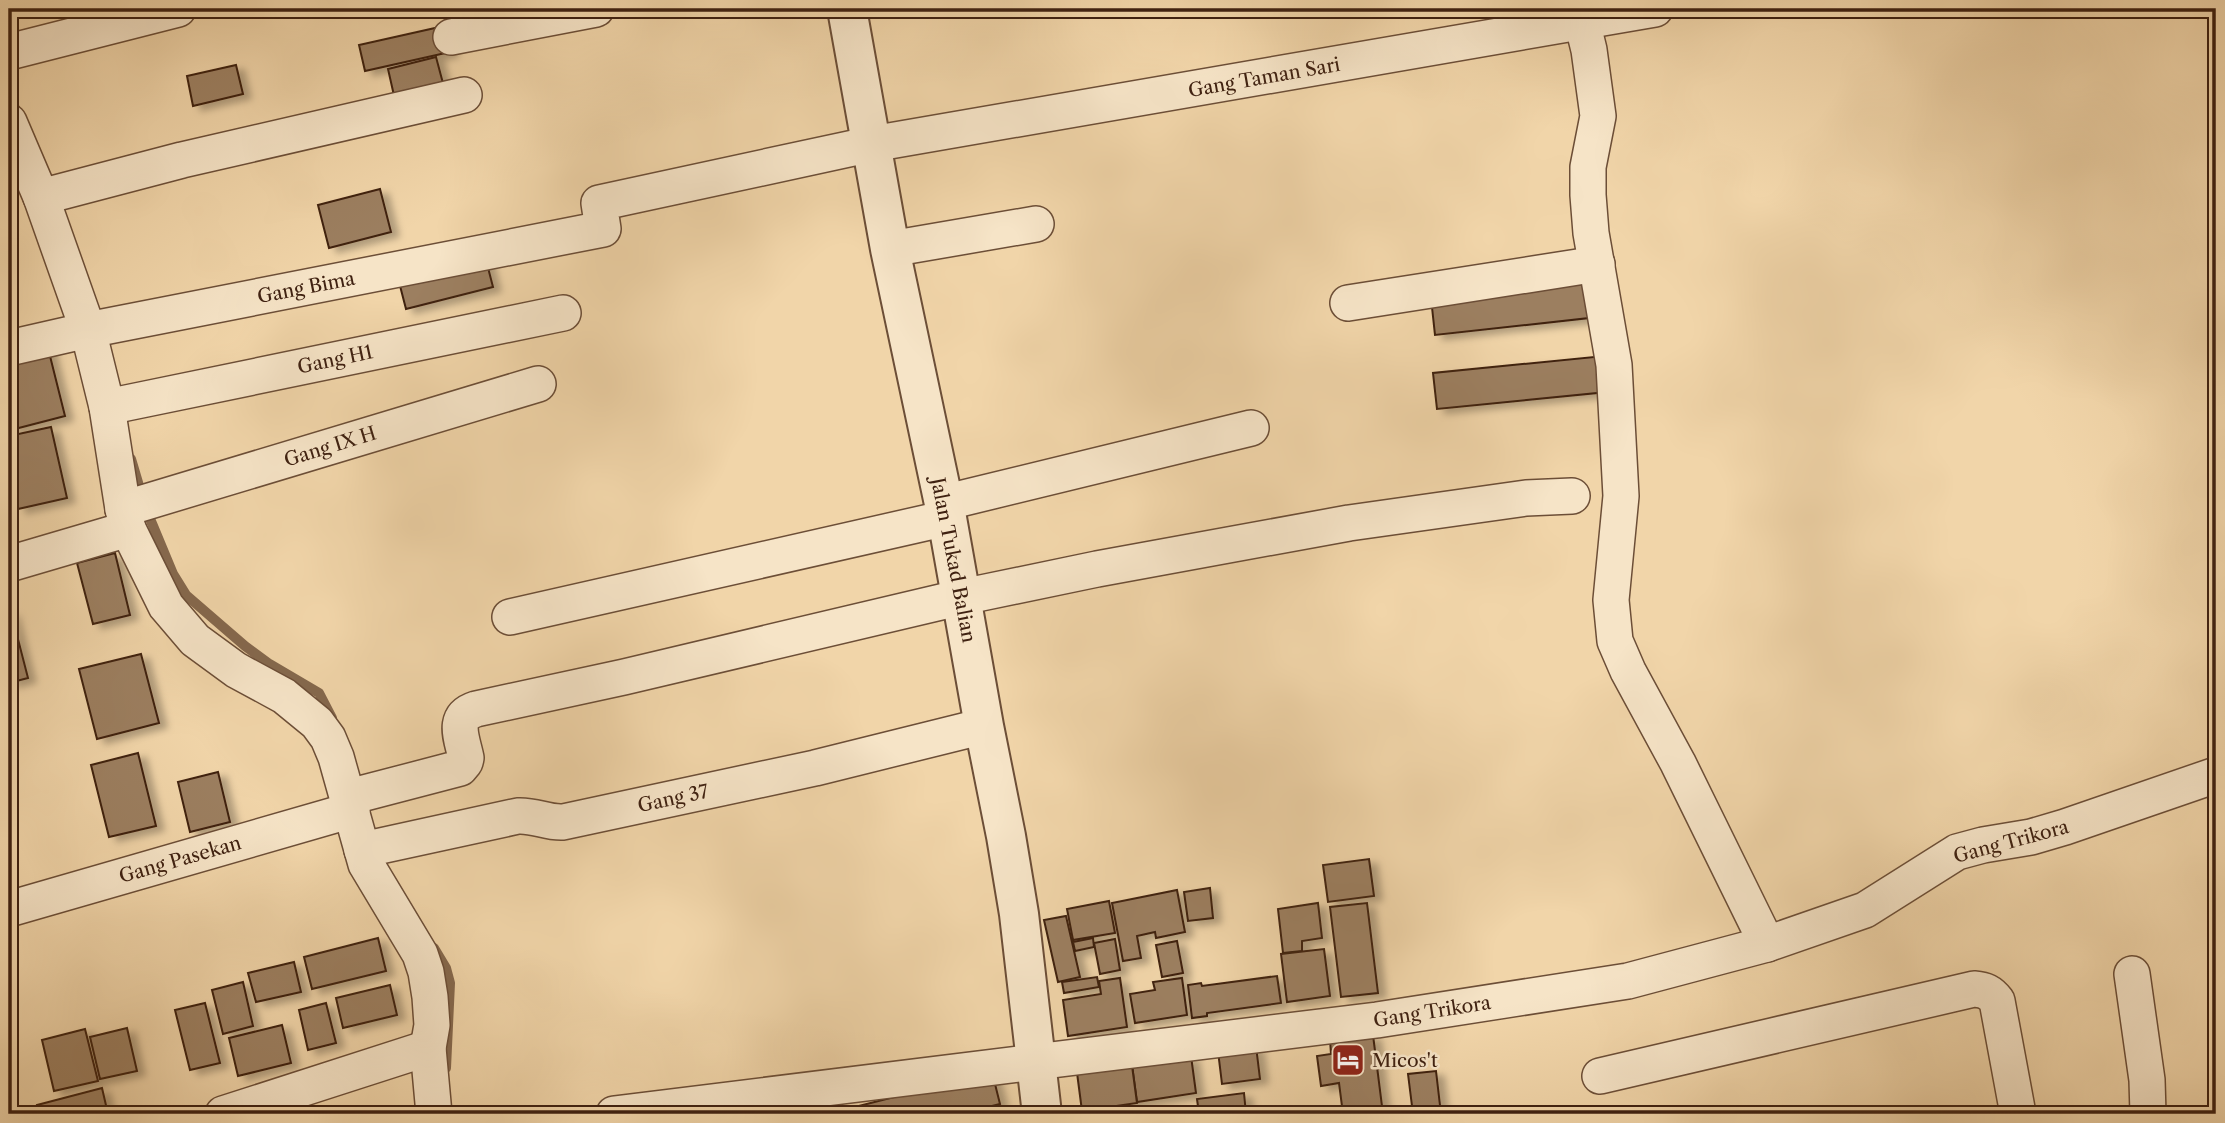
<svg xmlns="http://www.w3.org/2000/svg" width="2225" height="1123" font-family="'Libre Caslon Text',serif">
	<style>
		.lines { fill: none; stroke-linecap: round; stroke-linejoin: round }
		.stream { stroke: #85684d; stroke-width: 10 }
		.building { fill: #9c7f60; stroke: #3f2111; stroke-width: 2; filter: url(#shadow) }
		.minor-casing { stroke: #6c4e37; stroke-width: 38 }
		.tertiary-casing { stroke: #6c4e37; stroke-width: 42 }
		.minor { stroke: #f6e4c7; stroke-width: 35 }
		.tertiary { stroke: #f6e4c7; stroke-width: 38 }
		.labels { text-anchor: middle; stroke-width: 5; stroke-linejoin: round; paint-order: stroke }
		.street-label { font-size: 19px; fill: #3f2111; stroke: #f6e4c7 }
		.poi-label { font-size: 19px; fill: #3f2111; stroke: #f6e4c7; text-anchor: start }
	</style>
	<defs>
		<filter id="shadow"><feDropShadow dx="8" dy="4.5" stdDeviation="3.5" flood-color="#0004"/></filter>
	</defs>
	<rect width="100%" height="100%" fill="#f1d5a9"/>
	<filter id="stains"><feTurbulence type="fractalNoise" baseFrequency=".00286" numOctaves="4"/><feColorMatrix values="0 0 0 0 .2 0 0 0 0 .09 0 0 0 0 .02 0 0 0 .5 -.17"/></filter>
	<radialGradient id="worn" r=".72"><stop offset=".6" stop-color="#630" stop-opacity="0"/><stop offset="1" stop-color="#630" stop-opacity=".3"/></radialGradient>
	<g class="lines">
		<g class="stream">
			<path d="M9,94l9,22"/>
			<path d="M131,459l11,37"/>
			<path d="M146,509l27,65 13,21 59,51 23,17 51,30 13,25"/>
			<path d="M434,948l12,20 4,15 -4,85"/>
		</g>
	</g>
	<g class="building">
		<path d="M444,26l6,26 -85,19 -6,-26z"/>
		<path d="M436,57l8,30 -49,13 -7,-31z"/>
		<path d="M236,65l7,29 -50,12 -6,-30z"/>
		<path d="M380,189l11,43 -62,16 -11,-43z"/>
		<path d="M485,256l8,31 -87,22 -8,-31z"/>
		<path d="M1585,281l4,37 -154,17 -4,-37z"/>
		<path d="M47,344l18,72 -54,14 -2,-7v-69z"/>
		<path d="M1604,356l3,36 -170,17 -4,-36z"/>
		<path d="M51,427l16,71 -49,11 -9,-42v-31z"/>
		<path d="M115,553l15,62 -37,9 -16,-61z"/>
		<path d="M9,612h2l17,66 -19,5z"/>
		<path d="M141,654l18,69 -62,16 -18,-70z"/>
		<path d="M138,753l18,73 -47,11 -18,-72z"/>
		<path d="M218,772l12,50 -40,10 -12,-50z"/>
		<path d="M1369,859l5,37 -46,6 -5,-37z"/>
		<path d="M1210,888l3,30 -25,3 -4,-29z"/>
		<path d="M1177,890l8,42 -29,6 -1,-6 -18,4 4,22 -18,3 -11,-58z"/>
		<path d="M1109,901l6,32 -42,7 -6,-31z"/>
		<path d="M1318,903l4,35 -20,3v10l-19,2 -5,-44z"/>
		<path d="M1367,903l11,90 -37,4 -11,-90z"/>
		<path d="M1066,916l14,61 -22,5 -14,-62z"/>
		<path d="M378,938l8,33 -74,18 -8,-32z"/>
		<path d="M1093,938l1,9 -19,4 -2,-9z"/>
		<path d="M1115,939l5,31 -20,4 -6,-31z"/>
		<path d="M1177,941l6,32 -21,4 -6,-32z"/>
		<path d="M1324,949l6,47 -43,6 -6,-48z"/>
		<path d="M294,962l7,30 -45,10 -8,-29z"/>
		<path d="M1277,976l4,27 -74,10v3l-15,2 -4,-33 13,-2 1,3z"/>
		<path d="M1097,977l2,10 -35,6 -2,-11z"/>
		<path d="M1120,978l7,49 -59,9 -5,-36 38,-6 -2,-13z"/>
		<path d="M1182,978l5,37 -52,8 -5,-29 25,-4 -2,-8z"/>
		<path d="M243,982l10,44 -30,8 -11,-44z"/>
		<path d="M390,985l7,30 -54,13 -7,-30z"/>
		<path d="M205,1003l15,60 -30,7 -15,-60z"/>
		<path d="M326,1003l10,40 -28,7 -9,-40z"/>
		<path d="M282,1025l9,38 -53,13 -9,-38z"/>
		<path d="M127,1028l10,43 -37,8 -10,-42z"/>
		<path d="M85,1029l13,52 -44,10 -12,-51z"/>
		<path d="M1373,1035l10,79h-40l-4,-31 -18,3 -4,-30 14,-2 -1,-14z"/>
		<path d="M1256,1046l4,33 -38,5 -4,-33z"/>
		<path d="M1191,1056l5,37 -59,9 -5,-37z"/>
		<path d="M1131,1058l6,45 -55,8 -6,-46z"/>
		<path d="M1436,1071l5,43h-28l-5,-40z"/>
		<path d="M992,1072l8,32 -40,10h-103l-2,-7z"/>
		<path d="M102,1088l6,26h-69l-2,-9z"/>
		<path d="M1244,1093l2,21h-47l-2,-15z"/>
	</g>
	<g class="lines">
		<defs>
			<g id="minor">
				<path d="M1579,9l10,41 9,66 -10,51v28l3,38 23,132 7,131 -10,104 4,41 13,30 50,92 89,181"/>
				<path d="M451,37l145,-28"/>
				<path d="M9,52l169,-43"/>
				<path d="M9,122l32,75 47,133 19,77 16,102 5,20 38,77 29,34 41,30 48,26 33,27 11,15 8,19 30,107 54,90 6,18 4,25 2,28 -4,23 6,66"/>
				<path d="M41,197l141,-37 282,-65"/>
				<path d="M890,249l146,-25"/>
				<path d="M1348,303l249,-39"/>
				<path d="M9,348l79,-18 515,-101 -4,-26 273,-59 783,-135"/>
				<path d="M107,407l456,-94"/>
				<path d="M943,503l308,-75"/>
				<path d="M123,509l415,-125"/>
				<path d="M9,564l119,-35"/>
				<path d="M510,617l437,-99"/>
				<path d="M349,797l111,-29 5,-6 1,-4c-4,-20 -15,-41 10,-49l148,-32 338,-80 135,-28 252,-46 177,-25 46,-2"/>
				<path d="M362,850l156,-34c17,-1 29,7 45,6l252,-54 169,-42"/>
				<path d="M9,909l343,-99"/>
				<path d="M2132,974l15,106 1,34"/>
				<path d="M1600,1076l374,-87c11,1 16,3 23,12l21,113"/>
				<path d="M223,1114l205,-66"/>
				<path d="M614,1114l763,-94 251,-39 139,-37 98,-34 92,-58 26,-7 48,-8 34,-10 151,-52"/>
			</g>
			<path id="tertiary" d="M847,9l43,240 57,269 37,208 22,110 13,78 23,200"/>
		</defs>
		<use href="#minor" class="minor-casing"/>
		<use href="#tertiary" class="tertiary-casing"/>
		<use href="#minor" class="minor"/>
		<use href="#tertiary" class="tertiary"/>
	</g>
	<defs>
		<symbol id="hotel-square" viewBox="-11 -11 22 22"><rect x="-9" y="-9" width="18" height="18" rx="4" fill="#8f2418" stroke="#f6e4c7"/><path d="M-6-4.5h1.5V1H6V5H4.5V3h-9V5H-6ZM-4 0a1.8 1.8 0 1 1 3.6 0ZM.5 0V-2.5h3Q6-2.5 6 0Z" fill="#fff"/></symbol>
	</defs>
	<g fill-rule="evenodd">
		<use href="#hotel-square" x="1329" y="1041" width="38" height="38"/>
	</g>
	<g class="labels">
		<g class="street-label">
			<text transform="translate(1264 77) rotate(-10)" y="7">Gang Taman Sari</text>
			<text transform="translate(306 287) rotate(-11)" y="7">Gang Bima</text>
			<text transform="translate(335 359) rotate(-12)" y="7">Gang H1</text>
			<text transform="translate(330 446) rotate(-17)" y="7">Gang IX H</text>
			<text transform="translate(954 560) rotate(79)" y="7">Jalan Tukad Balian</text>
			<text transform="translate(673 798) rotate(-12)" y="7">Gang 37</text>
			<text transform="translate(2011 841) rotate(-15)" y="7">Gang Trikora</text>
			<text transform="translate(180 859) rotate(-16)" y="7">Gang Pasekan</text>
			<text transform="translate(1432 1011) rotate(-9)" y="7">Gang Trikora</text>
		</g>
		<g class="poi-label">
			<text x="1372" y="1067">Micos't</text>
		</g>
	</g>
	<rect width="2225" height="1123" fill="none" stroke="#f1d5a9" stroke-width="35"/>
	<rect x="10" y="10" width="2204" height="1102" fill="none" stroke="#3f2111" stroke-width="3.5"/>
	<rect x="18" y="18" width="2190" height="1088" fill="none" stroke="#3f2111" stroke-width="2"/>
	<rect width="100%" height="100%" filter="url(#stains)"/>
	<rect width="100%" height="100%" fill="url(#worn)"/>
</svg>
